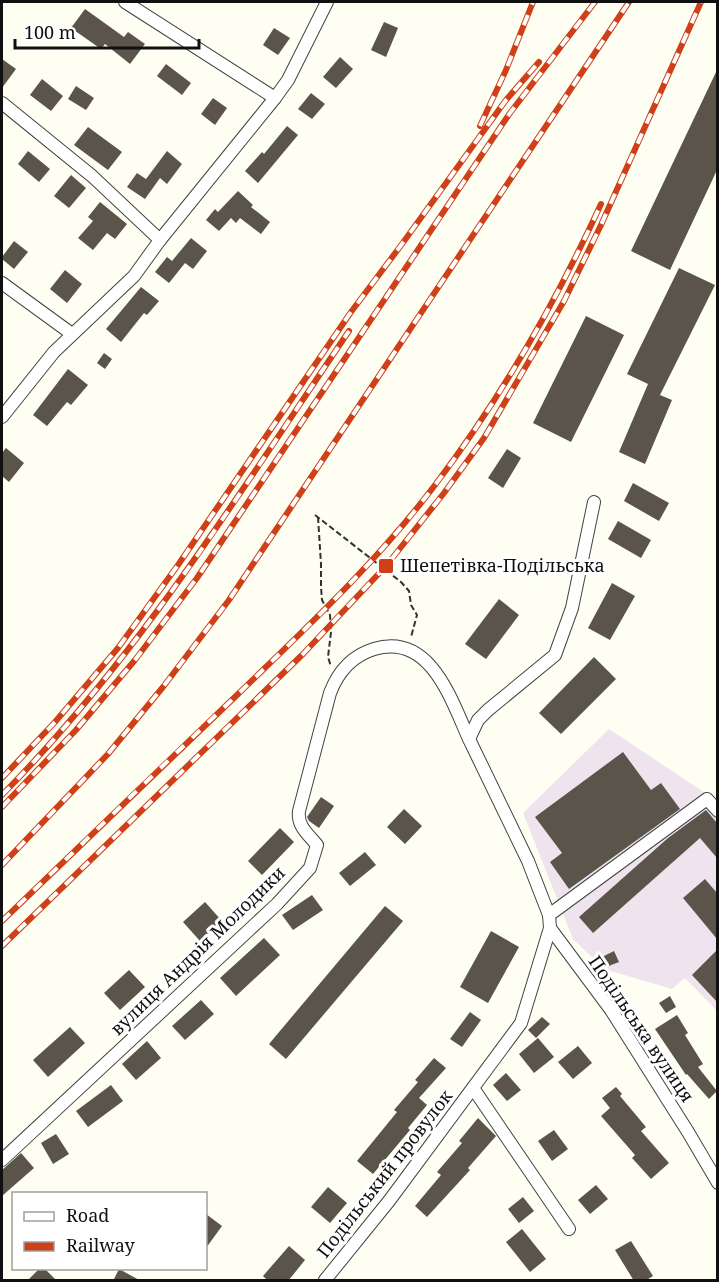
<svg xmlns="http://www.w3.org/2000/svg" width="719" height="1282" font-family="'Noto Serif',serif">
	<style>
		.industrial { fill: #efe4ed }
		.building { fill: #5a544b }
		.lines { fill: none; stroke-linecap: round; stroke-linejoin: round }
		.minor-casing { stroke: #434343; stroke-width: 14 }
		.path { stroke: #323232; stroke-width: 2; stroke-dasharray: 6 3; stroke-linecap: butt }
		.minor { stroke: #fff; stroke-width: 12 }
		.rail-casing { stroke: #cf3f18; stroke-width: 6 }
		.rail { stroke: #fff; stroke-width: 4; stroke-dasharray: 11; stroke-linecap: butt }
		.poi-dot { fill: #cf3f18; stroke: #fff; stroke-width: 2 }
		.labels { text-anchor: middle; stroke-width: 6; stroke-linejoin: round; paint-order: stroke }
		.poi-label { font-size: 18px; fill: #101010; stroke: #fff; text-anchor: start }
		.street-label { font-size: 18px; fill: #101010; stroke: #fff }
	</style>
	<rect width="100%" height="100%" fill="#fefff2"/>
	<path class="industrial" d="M609,729l99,66 10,9 -1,207 -32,-33 -13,11 -68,-20 -31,-30 -50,-126z"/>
	<g class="building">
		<path d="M85,9l39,28 4,-5 17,12 -15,20 -25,-20 -4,5 -30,-21z"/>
		<path d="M384,22l14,6 -12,29 -15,-7z"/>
		<path d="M274,28l16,10 -12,17 -15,-10z"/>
		<path d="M340,57l13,12 -17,19 -13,-11z"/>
		<path d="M2,59l14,10 -14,19z"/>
		<path d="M166,64l25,19 -9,12 -25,-19z"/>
		<path d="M717,70v100l-47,100 -39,-19z"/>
		<path d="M42,79l21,17 -12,15 -21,-16z"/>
		<path d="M76,86l18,12 -8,12 -18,-11z"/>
		<path d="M311,93l14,11 -13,15 -14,-10z"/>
		<path d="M213,98l14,10 -12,17 -14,-11z"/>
		<path d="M287,126l11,9 -40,48 -13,-12 17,-19 2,2z"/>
		<path d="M88,127l34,25 -14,18 -34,-25z"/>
		<path d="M28,151l22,18 -11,13 -21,-18z"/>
		<path d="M167,151l15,13 -15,20 -7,-6 -15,21 -18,-12 10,-14 9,6z"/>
		<path d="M71,175l15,13 -17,20 -15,-12z"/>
		<path d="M238,191l15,14 -2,2 19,15 -9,12 -21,-16 -4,5 -5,-5 -12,13 -13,-11 9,-11 3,3z"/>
		<path d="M100,202l27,22 -12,15 -8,-6 -14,17 -15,-12 15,-17 -5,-4z"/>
		<path d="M191,238l16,13 -14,18 -8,-6 -16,20 -14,-11 12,-15 5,4z"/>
		<path d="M14,241l14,11 -14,17 -12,-10v-2z"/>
		<path d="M679,268l36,17 -55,110 12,5 -27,64 -26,-12 29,-68 -21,-10z"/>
		<path d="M65,270l17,14 -15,19 -17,-14z"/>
		<path d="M141,287l18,14 -12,14 -3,-2 -23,29 -15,-13z"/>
		<path d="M586,316l38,19 -53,107 -38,-19z"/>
		<path d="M104,353l8,6 -7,10 -8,-6z"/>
		<path d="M68,369l20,16 -17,20 -4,-3 -20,24 -14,-11z"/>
		<path d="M6,448l18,15 -15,19 -7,-6v-23z"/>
		<path d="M507,449l14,9 -18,30 -15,-10z"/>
		<path d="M633,483l36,20 -10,18 -35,-20z"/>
		<path d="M618,521l33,19 -10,18 -33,-19z"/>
		<path d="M612,583l23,13 -25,44 -22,-12z"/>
		<path d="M499,599l20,16 -33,44 -21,-15z"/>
		<path d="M594,657l22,22 -55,55 -22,-21z"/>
		<path d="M623,752l28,38 10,-7 19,26 -111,80 -19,-27 12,-9 -27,-36z"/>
		<path d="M321,797l13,9 -15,22 -10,-7 -2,-4z"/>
		<path d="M404,809l18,17 -17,18 -18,-17z"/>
		<path d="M706,810l11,13v35l-17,-20 -107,95 -14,-16 89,-79z"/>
		<path d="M280,828l14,14 -32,33 -14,-14z"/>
		<path d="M365,852l11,13 -26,21 -11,-13z"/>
		<path d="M705,879l12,14v46l-34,-41z"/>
		<path d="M312,895l11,15 -30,20 -11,-15z"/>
		<path d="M205,902l17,19 -22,20 -17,-19z"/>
		<path d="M385,906l18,15 -117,138 -17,-15z"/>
		<path d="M491,931l28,16 -31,56 -28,-16z"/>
		<path d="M264,938l16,17 -44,41 -16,-18z"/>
		<path d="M717,950v52l-25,-27z"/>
		<path d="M614,951l5,11 -13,5 -4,-10z"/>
		<path d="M129,970l16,17 -25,23 -16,-17z"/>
		<path d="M670,996l6,11 -10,6 -7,-10z"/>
		<path d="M201,1000l13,14 -29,26 -13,-14z"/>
		<path d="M470,1012l11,8 -19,27 -12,-8z"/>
		<path d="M677,1015l11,18 -3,2 18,29 -5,3 19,24 -8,8 -22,-25 -1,1 -31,-46z"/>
		<path d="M542,1017l8,7 -14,14 -8,-8z"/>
		<path d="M70,1027l15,16 -37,34 -15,-17z"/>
		<path d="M538,1038l16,19 -20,16 -15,-19z"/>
		<path d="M147,1041l14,17 -25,22 -14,-16z"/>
		<path d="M578,1046l14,17 -19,16 -15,-17z"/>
		<path d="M434,1058l12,10 -27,30 8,7 -19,23 2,2 -37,44 -16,-13 40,-49 -3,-2 24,-28 -3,-2z"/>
		<path d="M506,1073l15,17 -14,11 -14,-16z"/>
		<path d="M111,1085l12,16 -35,26 -12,-16z"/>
		<path d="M616,1087l6,7 -2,2 26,31 -5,4 28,32 -18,16 -19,-21 3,-3 -34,-39 9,-8 -8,-10z"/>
		<path d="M478,1118l18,18 -28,32 2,2 -43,47 -12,-11 26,-31 -4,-3 25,-29 -3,-2z"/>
		<path d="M554,1130l14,19 -16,12 -14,-20z"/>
		<path d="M56,1134l13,20 -16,10 -12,-21z"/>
		<path d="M21,1153l13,15 -32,28v-26z"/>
		<path d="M596,1185l12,14 -18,15 -12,-14z"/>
		<path d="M328,1187l19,16 -17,20 -19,-16z"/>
		<path d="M523,1197l11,14 -15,12 -11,-14z"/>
		<path d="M206,1214l16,12 -16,22z"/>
		<path d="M522,1229l24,30 -16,13 -24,-30z"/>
		<path d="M631,1241l22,35 -8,5h-11l-19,-31z"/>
		<path d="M289,1246l16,14 -17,21h-20l-5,-5z"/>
		<path d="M39,1269h6l12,12h-30z"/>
		<path d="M119,1269l22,12h-28z"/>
	</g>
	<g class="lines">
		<defs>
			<g id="minor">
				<path d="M125,2l150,96"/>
				<path d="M2,103l90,73 68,64"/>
				<path d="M2,283l70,51"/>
				<path d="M2,417l52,-65 80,-76 26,-36 115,-142 13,-18 39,-78"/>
				<path d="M549,915l158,-116 11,12"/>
				<path d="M550,928l61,82 77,122 30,51"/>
				<path d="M473,1088l96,141"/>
				<path d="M2,1160l275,-256 33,-36 7,-23c-9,-11 -20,-19 -18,-34l31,-118c8,-21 21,-37 44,-44 56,-17 77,50 95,90"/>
				<path d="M325,1280l64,-79 132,-178 29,-95 -1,-13 -21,-54 -59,-122 9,-19 10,-10 67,-55 17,-47 22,-106"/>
			</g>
		</defs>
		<use href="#minor" class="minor-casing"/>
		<g class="path">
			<path d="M315,515l86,67 8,9 2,14 6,10 -6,22"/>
			<path d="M318,517l3,47v23l1,13 8,15 1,17 -3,25 3,10"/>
		</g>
		<use href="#minor" class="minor"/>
		<defs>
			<g id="rail">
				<path d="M480,126l26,-56 27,-68"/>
				<path d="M2,778l53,-56 63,-74 60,-83 173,-253 51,-68 104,-144 33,-38"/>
				<path d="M2,795c137,-139 238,-303 347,-464"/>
				<path d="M2,807l74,-77 59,-70 62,-82 313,-465 85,-111"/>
				<path d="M2,865l106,-111 55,-67 66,-87 400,-598"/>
				<path d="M2,921c78,-75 156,-151 235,-226 69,-67 140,-133 198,-210 66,-87 120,-181 166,-281"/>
				<path d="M2,946l301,-292 83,-88 58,-73 40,-55 80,-137 37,-76 100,-223"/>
			</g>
		</defs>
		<use href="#rail" class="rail-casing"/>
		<use href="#rail" class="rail"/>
	</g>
	<rect class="poi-dot" x="378" y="558" width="16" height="16" rx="3"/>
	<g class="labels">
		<g class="poi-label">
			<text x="400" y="572">Шепетівка-Подільська</text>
		</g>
		<g class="street-label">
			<text transform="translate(198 951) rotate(-44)" y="6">вулиця Андрія Молодики</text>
			<text transform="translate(641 1029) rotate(56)" y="6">Подільська вулиця</text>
			<text transform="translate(385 1174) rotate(-52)" y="6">Подільський провулок</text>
		</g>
	</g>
	<rect width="719" height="1282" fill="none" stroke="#101010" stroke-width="6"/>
	<rect x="12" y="1192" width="195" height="78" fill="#ffffff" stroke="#9f9f9f" stroke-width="1.5"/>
	<rect x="24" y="1212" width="30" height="9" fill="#ffffff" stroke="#9f9f9f" stroke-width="1.5"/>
	<text x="66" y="1222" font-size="18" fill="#101010">Road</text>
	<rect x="24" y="1242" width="30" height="9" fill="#cf3f18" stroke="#9f9f9f" stroke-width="1.5"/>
	<text x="66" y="1252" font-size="18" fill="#101010">Railway</text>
	<path d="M15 39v9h184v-9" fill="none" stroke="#101010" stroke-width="3"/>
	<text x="24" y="39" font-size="18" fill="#101010" stroke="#ffffff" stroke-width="4.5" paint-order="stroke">100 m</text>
</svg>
